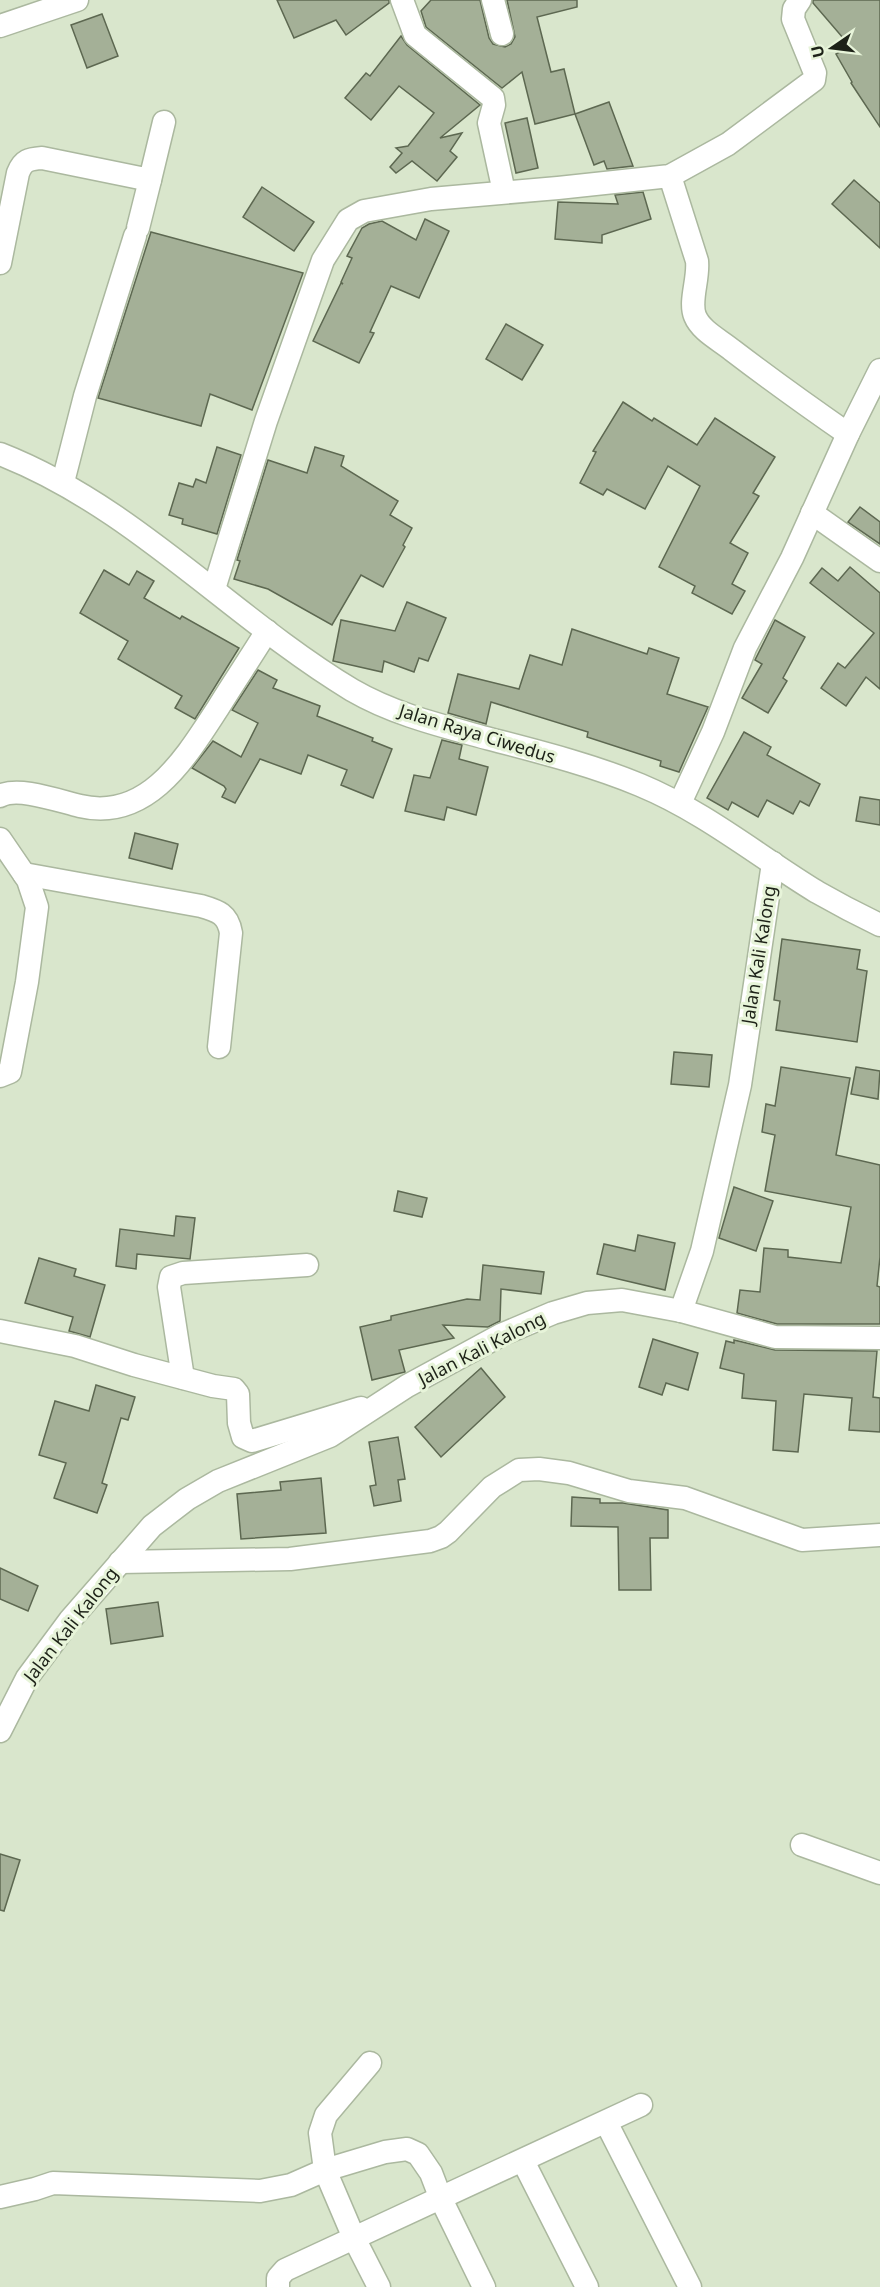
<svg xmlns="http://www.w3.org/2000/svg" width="880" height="2287" font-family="'Noto Sans',sans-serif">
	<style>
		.building { fill: #a4b097; stroke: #5d6851; stroke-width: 1.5 }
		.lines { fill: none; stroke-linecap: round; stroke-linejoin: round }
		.minor-casing { stroke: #abb89f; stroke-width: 25 }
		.minor { stroke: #fff; stroke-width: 22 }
		.labels { text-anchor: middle; stroke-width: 6; stroke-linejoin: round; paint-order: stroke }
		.street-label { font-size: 18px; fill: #1d2218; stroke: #e7f4d9 }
	</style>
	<rect width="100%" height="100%" fill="#d9e6cc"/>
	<g class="building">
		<path d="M277,0h112v3l-43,32 -10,-15 -42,18z"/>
		<path d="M431,0h49l9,38 4,6 12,3 6,-3 4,-7 -8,-37h70v7l-40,10 14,55 13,-3 11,45 -40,10 -13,-52 -20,16 -76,-61 -5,-16z"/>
		<path d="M813,0h67v127l-29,-44 1,-1 -16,-28 14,-8 -37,-43z"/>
		<path d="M102,14l16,42 -31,12 -16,-43z"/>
		<path d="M401,36l6,9 73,60 -40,33 22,-5 -12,18 7,6 -20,24 -25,-20 -16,12 -6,-6 12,-14 -6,-5 12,-2 26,-33 -35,-27 -28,34 -26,-22 21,-25 4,3z"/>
		<path d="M609,102l24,64 -26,3 -3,-8 -10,4 -19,-51z"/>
		<path d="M527,118l11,50 -22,5 -11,-50z"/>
		<path d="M854,180l26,23v45l-48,-44z"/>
		<path d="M262,187l52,35 -20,29 -51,-34z"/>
		<path d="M643,192l8,27 -49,16v8l-47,-4 3,-37 60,2 -3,-9z"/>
		<path d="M425,219l24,12 -30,67 -28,-12 -21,46 4,1 -15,30 -46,-22 28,-58 2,1 -2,-2 11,-24 -5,-2 15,-28 7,-4 13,-3 34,19z"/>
		<path d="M151,232l152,41 -51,137 -42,-16 -9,32 -103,-28z"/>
		<path d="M506,324l37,21 -21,35 -36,-21z"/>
		<path d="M623,402l29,19 2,-3 43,27 18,-27 60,39 -22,36 6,3 -29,47 18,10 -16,31 13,7 -13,23 -40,-21 3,-7 -36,-19 41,-81 -32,-20 -23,43 -38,-20 -4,6 -23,-12 16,-31 -3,-1z"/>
		<path d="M217,447l24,8 -24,79 -35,-10 1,-5 -14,-4 10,-32 14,4 3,-8 10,4z"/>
		<path d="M315,447l29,9 -3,10 57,35 -8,14 22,13 -9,17 2,2 -22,40 -22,-12 -29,50 -64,-36 -34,-10 6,-18 -3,-1 31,-100 39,13z"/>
		<path d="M860,507l20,15v22l-32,-22z"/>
		<path d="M850,567l30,26v96l-14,-12 -20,29 -25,-18 17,-25 7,5 29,-35 -64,-50 12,-15 16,13z"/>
		<path d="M104,570l25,15 8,-14 17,10 -10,17 36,21 2,-3 57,32 -44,71 -20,-11 7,-12 -64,-37 10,-18 -48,-28z"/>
		<path d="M407,602l39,16 -18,43 -9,-3 -5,14 -30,-11 -2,11 -49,-11 8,-41 54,11z"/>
		<path d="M775,620l30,17 -22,41 4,3 -19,32 -26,-15 20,-34 -7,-4z"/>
		<path d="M572,629l75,25 2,-6 30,10 -12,36 41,13 -29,65 -19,-6 1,-5 -74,-24 1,-5 -97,-30 -5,22 -38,-11 10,-39 61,15 11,-34 32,10z"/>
		<path d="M258,670l19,10 -4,8 47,18 -3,10 56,22 -1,3 20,8 -19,49 -32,-13 6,-15 -39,-15 -7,19 -41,-15 -25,44 -13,-6 4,-8 -2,-3 -32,-18 21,-27 28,16 17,-34 -26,-13z"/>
		<path d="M744,732l27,15 -4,8 53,29 -11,22 -9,-5 -7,13 -26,-14 -9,17 -26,-15 -4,8 -21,-12z"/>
		<path d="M442,740l20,5 -3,14 29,8 -12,48 -29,-8 -3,13 -39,-9 9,-36 16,3z"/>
		<path d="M860,797l20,3v25l-24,-4z"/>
		<path d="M135,833l43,11 -6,25 -43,-11z"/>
		<path d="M782,939l78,11 -3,19 10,2 -10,71 -81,-12 4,-29 -6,-1z"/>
		<path d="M674,1052l38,3 -3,32 -38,-3z"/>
		<path d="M781,1067l69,11 -14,77 44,10v92l-3,29 3,1v37h-103l-40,-11 3,-23 20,2 4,-44 24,2v7l53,6 10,-56 -86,-16 10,-56 -13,-3 4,-28 9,2z"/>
		<path d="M856,1067l24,4 -2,28 -27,-5z"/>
		<path d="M734,1187l39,14 -17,50 -37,-13z"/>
		<path d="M398,1191l29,7 -5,19 -28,-6z"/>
		<path d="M176,1216l19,2 -5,41 -53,-5 -1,15 -20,-3 4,-37 54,7z"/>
		<path d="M638,1235l37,8 -10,47 -68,-16 7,-30 31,7z"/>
		<path d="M39,1258l37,11 -2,7 31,9 -15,52 -21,-6 4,-14 -48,-14z"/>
		<path d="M483,1265l61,7 -3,22 -40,-5 -1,32 -12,6 -45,-2 11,13 -55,12 6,22 -33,8 -12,-53 31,-7v-4l76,-17 13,1z"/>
		<path d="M653,1339l45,14 -10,37 -22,-7 -4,12 -23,-8z"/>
		<path d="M734,1340l41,10 102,1 -4,46 7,1v34l-31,-2 3,-32 -48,-4 -6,58 -25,-2 3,-49 -34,-3 2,-24 -24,-6 6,-27 8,2z"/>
		<path d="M481,1368l24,29 -64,60 -26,-30z"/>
		<path d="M96,1385l39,12 -7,23 -7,-2 -19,65 5,2 -10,28 -43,-15 12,-35 -27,-8 16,-54 34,10z"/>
		<path d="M398,1437l7,42 -7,1 3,21 -27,5 -4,-20 6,-1 -7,-43z"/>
		<path d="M321,1478l5,55 -85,6 -4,-45 44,-4 -1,-8z"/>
		<path d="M572,1497l28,2v4h23l45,7v28h-18l1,52h-32l-1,-63 -47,-1z"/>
		<path d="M0,1568l38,18 -10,25 -28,-12z"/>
		<path d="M158,1602l5,34 -52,8 -5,-35z"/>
		<path d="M0,1854l20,6 -16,51 -4,-1z"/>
	</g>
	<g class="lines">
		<defs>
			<g id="minor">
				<path d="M402,0l13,35 78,63 1,7 -5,18 15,69"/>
				<path d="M493,0l9,34"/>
				<path d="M0,26l77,-26"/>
				<path d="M670,176l27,85c2,18 -8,40 -2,55 6,15 25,24 37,34 38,29 77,57 116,84"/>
				<path d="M138,228l12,-48"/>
				<path d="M0,263l18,-90c5,-13 11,-14 24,-15l108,22 14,-58"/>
				<path d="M0,454c133,52 231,163 352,236 43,25 91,36 138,49 50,13 102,26 150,46 65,27 118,71 177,107 21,12 42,23 63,33"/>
				<path d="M63,482l22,-86 50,-160"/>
				<path d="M812,513l68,48"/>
				<path d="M214,589l52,-168 57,-161 25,-40 16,-9 67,-12 127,-11 112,-12 58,-32 86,-64 1,-7 -22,-54 1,-10 6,-9"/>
				<path d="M0,796c18,-10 59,5 80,10 68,16 106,-49 138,-98 16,-26 33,-51 49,-77"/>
				<path d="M680,803l33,-71 32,-84 47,-90 56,-124 32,-64"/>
				<path d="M0,839l28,41 9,27 -10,75 -17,90 -10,4"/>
				<path d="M24,874l177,32c17,5 27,8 30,27l-12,114"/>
				<path d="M681,1311l21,-60 38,-166 33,-222"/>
				<path d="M0,1331l75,15 59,19 79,21 21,3 4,5 1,29 4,14 9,4 109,-33"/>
				<path d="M183,1378l-14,-91 2,-10 12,-4 124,-8"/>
				<path d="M120,1562l170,-3 140,-18 11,-4 7,-5 44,-45 27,-17 20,-1 30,4 60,18 56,7 117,42 78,-5"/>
				<path d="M0,1731l27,-53 43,-58 82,-94 35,-27 31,-18 112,-45 77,-50 94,-51 52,-22 34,-10 35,-3 59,11 94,26 105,1"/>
				<path d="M802,1845l78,28"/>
				<path d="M606,2122l84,165"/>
				<path d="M523,2161l64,126"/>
				<path d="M0,2197l35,-8 18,-6 207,8 31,-6 34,-15 -5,-37 6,-18 44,-52"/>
				<path d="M278,2287v-9l7,-8 356,-165"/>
				<path d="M379,2287l-25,-49 -29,-68 60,-18 22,-3 11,5 13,19 10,26 43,88"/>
			</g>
		</defs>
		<use href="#minor" class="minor-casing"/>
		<use href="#minor" class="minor"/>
	</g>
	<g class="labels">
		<g class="street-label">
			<text transform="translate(477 734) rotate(17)" y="6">Jalan Raya Ciwedus</text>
			<text transform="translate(759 955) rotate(-81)" y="6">Jalan Kali Kalong</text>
			<text transform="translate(482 1349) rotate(-27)" y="6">Jalan Kali Kalong</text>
			<text transform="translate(71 1625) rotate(-52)" y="6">Jalan Kali Kalong</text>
		</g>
	</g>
	<g transform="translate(832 48) rotate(256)" stroke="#e7f4d9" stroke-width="4.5" paint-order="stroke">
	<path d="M0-4.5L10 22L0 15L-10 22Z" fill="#1d2218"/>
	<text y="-9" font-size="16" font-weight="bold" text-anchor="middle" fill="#1d2218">U</text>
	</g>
</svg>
